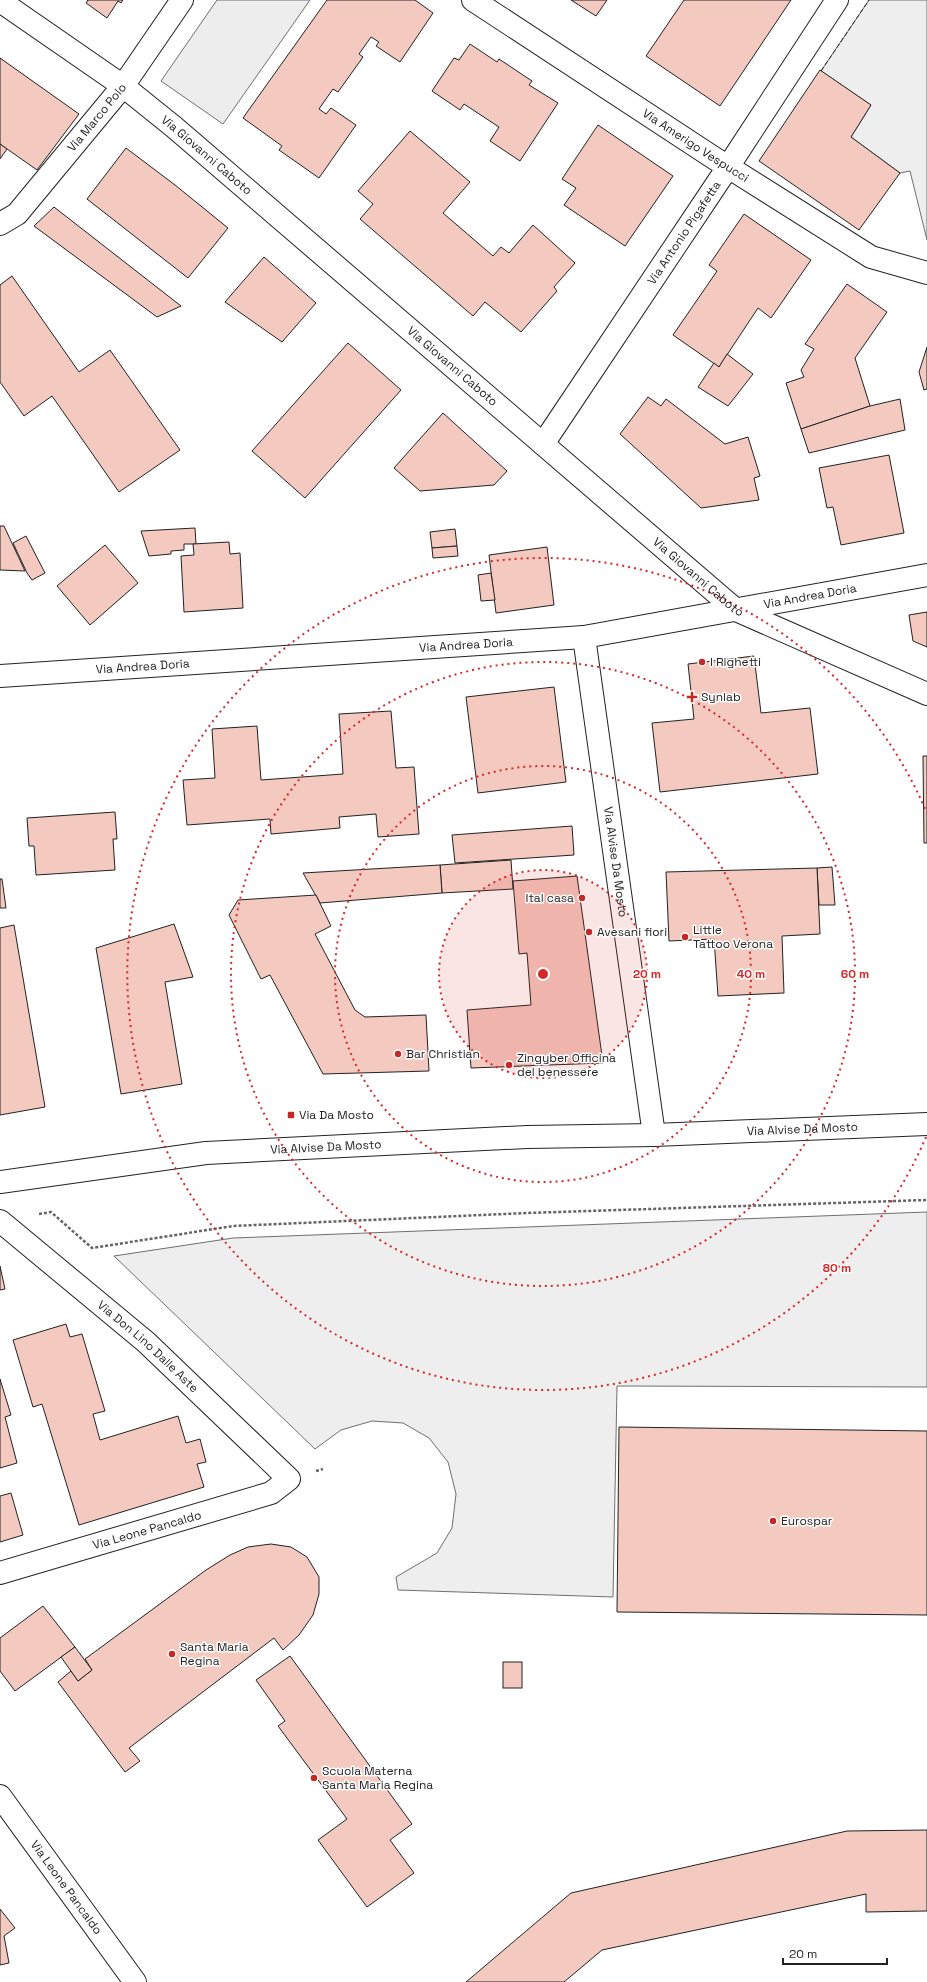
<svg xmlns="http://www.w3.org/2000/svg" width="927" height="1982" font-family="'Space Grotesk',sans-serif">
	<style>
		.green { fill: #eee; stroke: #6f6f6f }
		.parking { fill: #ededed; stroke: #6f6f6f }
		.building { fill: #f3c9c0; stroke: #222 }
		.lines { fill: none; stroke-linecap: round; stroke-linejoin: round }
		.minor-casing { stroke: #222; stroke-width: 24 }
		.major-casing { stroke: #222; stroke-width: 24 }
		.path { stroke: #646464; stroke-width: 2.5; stroke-dasharray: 3 2; stroke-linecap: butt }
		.minor { stroke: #fff; stroke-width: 22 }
		.major { stroke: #fff; stroke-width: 22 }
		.fence { stroke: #222; stroke-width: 1; stroke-dasharray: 5 2; stroke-linecap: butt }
		.ring { fill: none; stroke: #d62828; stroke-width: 2; stroke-dasharray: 2 4 }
		.poi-dot { fill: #c62828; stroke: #fff; stroke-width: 1.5 }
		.labels { text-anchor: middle; stroke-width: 3; stroke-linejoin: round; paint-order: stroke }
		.street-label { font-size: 12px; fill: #222; stroke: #fff }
		.poi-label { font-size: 12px; fill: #222; stroke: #fff; text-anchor: start }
		.centre { fill: #d62828; stroke: #fff; stroke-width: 2 }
		.ring-label { font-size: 12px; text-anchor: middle; font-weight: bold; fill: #d62828; stroke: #fff; stroke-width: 3; stroke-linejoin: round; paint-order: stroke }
	</style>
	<rect width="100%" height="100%" fill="#fff"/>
	<g class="green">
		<path d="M869,0h58v240l-17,-69 -10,2 -49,-36 20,-32 -50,-34z"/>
		<path d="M927,1212v175l-310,-1 -4,211 -215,-7 -2,-13 41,-24 15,-25 4,-34 -8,-32 -19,-24 -26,-15 -31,-2 -31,9 -26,19 -201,-193 119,-18z"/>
	</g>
	<path class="parking" d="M217,0h93l-87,124 -62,-43z"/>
	<g class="building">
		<path d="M88,0h-1h36l-2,3 -3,-2 -11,17 -21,-15z"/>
		<path d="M327,0h88l18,13 -33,49 -24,-16 3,-4 -8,-5 -12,17 4,3 -25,35 -5,-3 -14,20 7,5 5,-6 25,17 -37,53 -40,-28 3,-4 -39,-28z"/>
		<path d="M571,0h36l-11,16z"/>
		<path d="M684,0h107l-71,106 -74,-50z"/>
		<path d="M470,44l27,18 2,-3 33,22 -3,4 29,18 -38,58 -30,-20 9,-14 -35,-23 -4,6 -28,-19 22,-33 5,2z"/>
		<path d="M0,58l79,56 -42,56 -37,-26z"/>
		<path d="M820,70l51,35 -20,32 49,36 -41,57 -100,-69z"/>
		<path d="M598,125l75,51 -48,70 -61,-41 12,-17 -14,-9z"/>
		<path d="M410,131l60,51 -27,31 50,43 8,-9 8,6 24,-28 42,38 -21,24 3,4 -36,41 -36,-30 -12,14 -113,-97 13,-15 -15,-13z"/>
		<path d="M0,144l7,5 -7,10z"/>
		<path d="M126,148l49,37 53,43 -40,50 -101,-79z"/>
		<path d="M54,207l127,99 -24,11 -123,-91z"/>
		<path d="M744,214l67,46 -40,58 -13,-10 -39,59 -46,-32 44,-64 -8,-6z"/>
		<path d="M264,257l52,46 -34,39 -57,-40z"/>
		<path d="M12,276l67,96 31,-22 70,100 -61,42 -67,-96 -28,20 -24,-34v-97z"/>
		<path d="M847,284l40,28 -32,46 15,48 -69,23 -15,-46 18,-6 -3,-7 13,-21 -9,-5z"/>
		<path d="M348,343l53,47 -96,108 -53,-47z"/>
		<path d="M927,347v42l-3,1 -5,-18z"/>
		<path d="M727,354l26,20 -25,32 -30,-19 16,-24 5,4z"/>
		<path d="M648,397l13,9 5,-7 59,45 23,-7 12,39 -6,2 5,22 -58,8 -81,-74z"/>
		<path d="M900,399l5,31 -96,23 -8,-24 69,-23z"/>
		<path d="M443,413l64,58 -13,14 -74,6 -26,-23z"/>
		<path d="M889,455l15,78 -63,12 -8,-38 -6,1 -8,-40z"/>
		<path d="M0,526h4l21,45 -25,-1z"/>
		<path d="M195,528l1,16h-12v6l-13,1v3l-22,2 -8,-25z"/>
		<path d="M455,529l2,17 -25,2 -2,-16z"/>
		<path d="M26,536l19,37 -13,7 -5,-7 -14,-30z"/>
		<path d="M229,542l1,12 10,-1 3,55 -59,4 -3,-56 13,-1 -1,-11z"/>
		<path d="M105,545l33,38 -48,42 -33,-39z"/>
		<path d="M457,546l1,10 -25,2 -1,-10z"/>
		<path d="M547,547l7,58 -58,8 -7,-58z"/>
		<path d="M491,573l4,27 -14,1 -3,-26z"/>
		<path d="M927,612v35l-14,-6 -4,-26z"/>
		<path d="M754,656l7,57 49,-5 8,66 -158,18 -8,-69 42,-4 -6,-55z"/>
		<path d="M554,687l12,95 -88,11 -12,-96z"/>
		<path d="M391,711l5,57 18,-1 5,67 -41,3 -2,-23 -37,3 1,11 -69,6 -1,-15 -83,6 -4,-45 32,-2 -3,-49 45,-3 4,54 82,-6 -4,-60z"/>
		<path d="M923,756h4v87h-3z"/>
		<path d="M115,812l2,27h-4l2,31 -79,5 -2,-29h-5l-2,-28z"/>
		<path d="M572,826l2,29 -119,8 -3,-28z"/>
		<path d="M511,860l2,29 -71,4 -2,-28z"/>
		<path d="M440,865l2,28 -122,10 -17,-30z"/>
		<path d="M832,867l3,38h-16l-2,-37z"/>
		<path d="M817,868l3,66 -38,2 2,57 -66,3 -4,-57 -45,2 -3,-69z"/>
		<path d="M577,876l26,187 -132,5 -4,-58 64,-5 -4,-52 -8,1 -6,-73z"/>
		<path d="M0,879h2l4,29h-6z"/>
		<path d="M316,895l15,31 -16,8 40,76 10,7 61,-2 3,56 -106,3 -53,-99 -9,4 -32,-64 9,-15z"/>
		<path d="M174,924l19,53 -28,5 17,102 -61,10 -25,-146z"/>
		<path d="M14,925l31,182 -45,8v-187z"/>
		<path d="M0,1266l5,23 -5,1z"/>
		<path d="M66,1324l4,13 12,-3 23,77 -12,3 7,26 78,-24 8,27 14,-4 6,23 -9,2 7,23 -125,38 -37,-121 -9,3 -20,-67z"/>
		<path d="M0,1379l11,36 -6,2 12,46 -17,5z"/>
		<path d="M619,1427l308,4v184l-310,-3z"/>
		<path d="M11,1493l12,42 -23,7v-46z"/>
		<path d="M271,1544l20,3 16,10 12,20v17l-6,21 -14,20 -16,15 -9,-12 -145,110 11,13 -15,11 -67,-90 13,-11 7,10 14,-11 -7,-11 121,-89 24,-15 18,-8z"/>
		<path d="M43,1606l32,41 -60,44 -15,-20v-33z"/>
		<path d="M75,1647l17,23 -14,11 -17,-24z"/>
		<path d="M290,1656l122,168 -22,16 24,33 -47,34 -49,-67 29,-21 -69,-93 7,-5 -29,-41z"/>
		<rect x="503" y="1662" width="19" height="26"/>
		<path d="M927,1830v81l-61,1v-18l-264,56 -38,32h-98l105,-89 276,-62z"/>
		<path d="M0,1909l15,19 -11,8 5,27 -9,2z"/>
	</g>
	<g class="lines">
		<defs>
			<g id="minor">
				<path id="s1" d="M473,0l241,158 157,99 56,16"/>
				<path id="s2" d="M0,1l123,85 51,41 562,483 191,84"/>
				<path id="s3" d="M0,224l17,-10 106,-128 59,-86"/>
				<path id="s4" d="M543,444l185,-277 109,-167"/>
				<path id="s5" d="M584,637l70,498"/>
				<path id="s6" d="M0,676l584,-39 343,-62"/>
				<path id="s7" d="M0,1182l206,-29 321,-16 127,-2 273,-11"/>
				<path id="s8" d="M0,1221l146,121 143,137 -18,14 -271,80"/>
			</g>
			<g id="major">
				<path id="s9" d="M0,1796l135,186"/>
			</g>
		</defs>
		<use href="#minor" class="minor-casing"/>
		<use href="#major" class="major-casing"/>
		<g class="path">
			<path d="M39,1214l12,-2 41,36 141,-22 294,-13 400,-13"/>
			<path d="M316,1471l7,-2"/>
		</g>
		<use href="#minor" class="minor"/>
		<use href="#major" class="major"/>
		<path class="fence" d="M821,71l48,-71"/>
	</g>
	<circle cx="543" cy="974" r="104" fill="#d62828" fill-opacity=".12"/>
	<g class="ring">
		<circle cx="543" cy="974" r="104"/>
		<circle cx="543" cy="974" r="208"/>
		<circle cx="543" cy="974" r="312"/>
		<path d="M926 1137A416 416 0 1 1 926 811"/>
	</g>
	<g class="poi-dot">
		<circle cx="702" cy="662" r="4"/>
		<path d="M690 691h4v4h4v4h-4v4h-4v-4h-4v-4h4z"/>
		<circle cx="582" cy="898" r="4"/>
		<circle cx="589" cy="932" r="4"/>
		<circle cx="685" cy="937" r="4"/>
		<circle cx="398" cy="1054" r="4"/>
		<circle cx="509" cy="1065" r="4"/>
		<rect x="287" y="1111" width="8" height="8" rx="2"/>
		<circle cx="773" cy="1521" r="4"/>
		<circle cx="172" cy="1654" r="4"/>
		<circle cx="314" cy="1778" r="4"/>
	</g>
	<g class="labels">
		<g class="street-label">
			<text dy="4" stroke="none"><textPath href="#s3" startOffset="145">Via Marco Polo</textPath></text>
			<text dy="4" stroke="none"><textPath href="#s1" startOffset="266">Via Amerigo Vespucci</textPath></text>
			<text dy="4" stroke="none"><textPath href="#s2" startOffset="258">Via Giovanni Caboto</textPath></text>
			<text dy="4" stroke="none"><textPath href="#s4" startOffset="254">Via Antonio Pigafetta</textPath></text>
			<text dy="4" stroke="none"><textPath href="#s2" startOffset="582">Via Giovanni Caboto</textPath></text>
			<text dy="4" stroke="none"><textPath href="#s2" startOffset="906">Via Giovanni Caboto</textPath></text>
			<text dy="4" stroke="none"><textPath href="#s6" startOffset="815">Via Andrea Doria</textPath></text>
			<text dy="4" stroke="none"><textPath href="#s6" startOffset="467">Via Andrea Doria</textPath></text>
			<text dy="4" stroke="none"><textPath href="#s6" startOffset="143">Via Andrea Doria</textPath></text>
			<text dy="4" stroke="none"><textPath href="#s5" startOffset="227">Via Alvise Da Mosto</textPath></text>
			<text dy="4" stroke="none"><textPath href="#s7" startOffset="805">Via Alvise Da Mosto</textPath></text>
			<text dy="4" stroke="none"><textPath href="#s7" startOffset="328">Via Alvise Da Mosto</textPath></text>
			<text dy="4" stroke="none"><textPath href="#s8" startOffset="194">Via Don Lino Dalle Aste</textPath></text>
			<text transform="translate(147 1530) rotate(-16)" y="4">Via Leone Pancaldo</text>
			<text dy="4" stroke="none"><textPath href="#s9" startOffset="113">Via Leone Pancaldo</textPath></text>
		</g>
		<g class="poi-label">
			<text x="710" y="666">I Righetti</text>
			<text x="701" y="701">Synlab</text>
			<text x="574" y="902" text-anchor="end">Ital casa</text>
			<text x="693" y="934">Little<tspan x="693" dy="14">Tattoo Verona</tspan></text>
			<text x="597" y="936">Avesani fiori</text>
			<text x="406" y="1058">Bar Christian</text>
			<text x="517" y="1062">Zingyber Officina<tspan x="517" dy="14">del benessere</tspan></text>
			<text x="299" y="1119">Via Da Mosto</text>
			<text x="781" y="1525">Eurospar</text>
			<text x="180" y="1651">Santa Maria<tspan x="180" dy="14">Regina</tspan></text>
			<text x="322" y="1775">Scuola Materna<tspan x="322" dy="14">Santa Maria Regina</tspan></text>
		</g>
	</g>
	<circle cx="543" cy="974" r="6" class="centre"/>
	<g class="ring-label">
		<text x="647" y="978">20 m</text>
		<text x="751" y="978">40 m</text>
		<text x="855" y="978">60 m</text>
		<text x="837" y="1272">80 m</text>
	</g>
	<path d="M783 1958v6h104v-6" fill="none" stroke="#222222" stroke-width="2"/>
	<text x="789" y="1958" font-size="12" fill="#222222" stroke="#ffffff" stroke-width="3" paint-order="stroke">20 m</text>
</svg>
